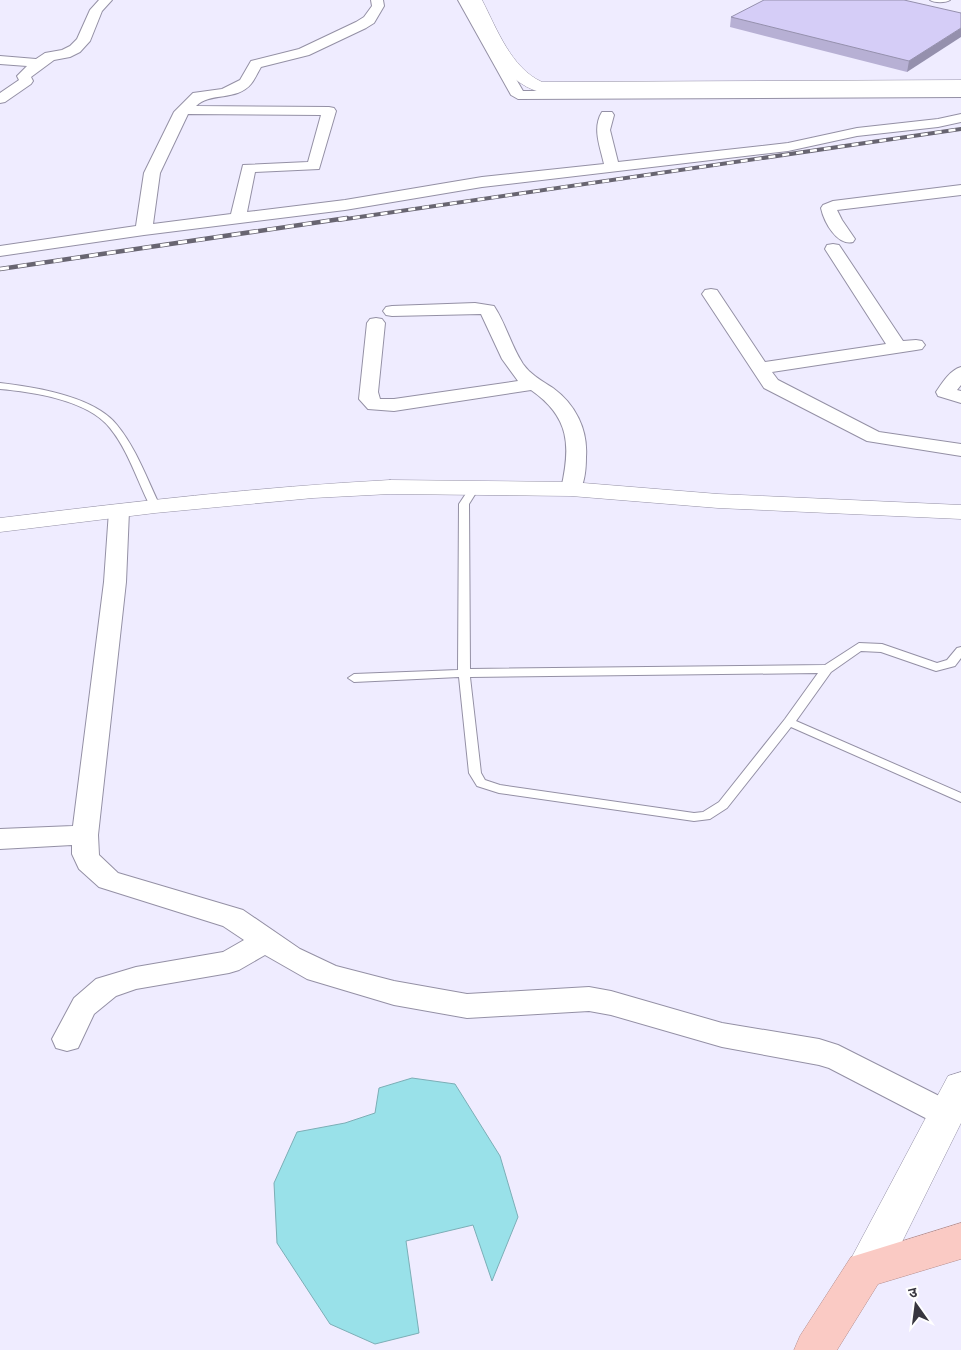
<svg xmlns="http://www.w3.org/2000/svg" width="961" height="1350" font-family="'DM Sans','Noto Sans Devanagari',sans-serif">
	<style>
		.water { fill: #99e1e9; stroke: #7caeb6 }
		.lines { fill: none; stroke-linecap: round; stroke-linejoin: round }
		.service-casing { stroke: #9490a5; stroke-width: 2 }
		.minor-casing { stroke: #9490a5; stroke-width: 2 }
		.tertiary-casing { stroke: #9490a5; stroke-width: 1 }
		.trunk-casing { stroke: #b58d8c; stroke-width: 1 }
		.service { fill: #fff; fill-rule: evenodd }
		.minor { fill: #fff; fill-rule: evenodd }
		.tertiary { fill: #fff; fill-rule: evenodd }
		.trunk { fill: #facac4; fill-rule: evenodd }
		.rail-far1-casing { stroke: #686571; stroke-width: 4 }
		.rail-casing { stroke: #686571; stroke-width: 4.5 }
		.rail-far1 { stroke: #fff; stroke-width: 2.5; stroke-dasharray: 7; stroke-linecap: butt }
		.rail { stroke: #fff; stroke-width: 3; stroke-dasharray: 9; stroke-linecap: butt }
		.wall { fill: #b7b0d4 }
		.shaded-wall { fill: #9590ad }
		.building { fill: #d5cdf7; stroke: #9590ad }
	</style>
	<rect width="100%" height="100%" fill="#efecff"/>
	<path class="water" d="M412,1078l43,6 45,72 18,61 -26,64 -19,-56 -67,16 13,92 -44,11 -45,-20 -53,-81 -3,-60 23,-51 48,-9 30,-10 4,-25z"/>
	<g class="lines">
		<defs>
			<g id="service">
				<path d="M930,0h20c-4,3 -16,3 -20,0z"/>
				<path d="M0,383c35,4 94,13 117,42 19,23 30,54 43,81l-1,2h-8l-1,-2c-13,-26 -22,-56 -40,-78 -22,-28 -77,-36 -110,-39z"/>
				<path d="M474,485l5,3 -10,16 1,165 355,-4 34,-22 23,1 55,19 10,-3 10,-12 4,-1v11l-6,8 -19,5 -55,-19 -20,-1 -30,21 -35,49 165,72v9l-170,-75 -64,81 -17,11 -16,2 -195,-28 -22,-7 -8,-13 -10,-96 -105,5 -6,-4 6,-4 104,-4 1,-166 12,-18zM818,673l-33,46 -66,83 -16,10 -9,1 -194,-28 -15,-5 -4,-7 -11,-96z"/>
			</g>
			<g id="minor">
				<path d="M99,0h13l-10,11 -12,30 -10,11 -10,5 -16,3 -23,17 2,4 -2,3 -26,18 -5,1v-10l19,-13 -2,-4 10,-10 -27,-2v-8l36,3 9,-6 17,-3 8,-4 7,-7 13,-29z"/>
				<path d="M371,0h12l1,6 -10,17 -8,5 -57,27 -48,12c-3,5 -6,12 -10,17 -14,17 -41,8 -55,22l133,1 5,1 2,3 -17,58 -64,3 -8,40 98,-12 137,-23 122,-13c-4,-18 -12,-36 -2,-52h10l2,3 -4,15 8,32 170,-19 69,-15 81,-9 23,-5v8l-23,5 -81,9 -69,15 -306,36 -137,23 -201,25 -144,21v-10l136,-20 8,-53 30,-61 19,-19 29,-4 18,-9 11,-19 48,-12 57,-27 8,-5 8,-11zM188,114l133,1 -13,47 -65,3 -12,49 -78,10 7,-51z"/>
				<path d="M458,0h12l53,91 438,-2v8l-443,2 -7,-4z"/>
				<path d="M961,185v10l-124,15 5,10 13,19 -2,3c-16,4 -29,-20 -32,-34l2,-3 10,-4z"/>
				<path d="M833,244l6,1 64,96 13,-1 6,1 3,4 -3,4 -6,1 -144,22 6,8 101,52 82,12v12l-94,-15 -103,-53 -62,-94 3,-4 6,-1 6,1 48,72 121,-18 -61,-95 2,-4z"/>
				<path d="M475,303l19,3c12,18 17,40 29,58 8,11 19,17 30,24 22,16 35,41 33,69 0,11 -1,27 -8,36l-7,2 -7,-2 -3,-4c10,-43 9,-72 -30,-99l-137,21 -26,-2 -9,-10 8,-76 3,-4 6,-1 6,1 3,4 -7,69 2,7h14l124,-18 -16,-22 -21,-45 -89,2 -6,-1 -3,-4 3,-4 6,-1z"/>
				<path d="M961,367v18l-4,5 4,1v12l-23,-7 -2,-4c6,-9 14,-22 25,-25z"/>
				<path d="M119,505l7,2 3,4 -3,71 -28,253 1,20 19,18 125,37 57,39 36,17 58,15 73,13 122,-7 22,4 111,32 97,16 19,6 121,61 2,4 -2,14 -11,4 -11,-4 -108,-56 -10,-3 -97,-18 -111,-32 -22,-4 -122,7 -73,-13 -87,-26 -42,-24 -26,15 -10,3 -93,16 -20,7 -22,18 -16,34 -11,3 -11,-3 -4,-9 22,-41 22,-19 40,-12 87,-15 21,-12 -21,-14 -124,-39 -20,-18 -7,-15v-9l-72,4v-20l73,-3 31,-244 5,-71 3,-4z"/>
			</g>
			<g id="tertiary">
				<path d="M468,0h14c15,29 29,68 60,82l419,-2v10l-421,2c-40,-10 -56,-59 -72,-92z"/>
				<path d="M390,480l181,2 147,12 243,11v14l-243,-11 -147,-12 -181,-2 -77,4 -158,15 -155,19v-14c130,-16 259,-31 390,-38z"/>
				<path d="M961,1072v51l-59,119 -23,41 -14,5 -14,-5 -6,-13 103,-194z"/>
			</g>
			<path id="trunk" d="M961,1223v36l-83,25 -41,66h-43l6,-14 51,-79z"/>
		</defs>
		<use href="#service" class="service-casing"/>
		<use href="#minor" class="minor-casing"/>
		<use href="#tertiary" class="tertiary-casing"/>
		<use href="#trunk" class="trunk-casing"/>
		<use href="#service" class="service"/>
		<use href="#minor" class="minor"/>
		<use href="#tertiary" class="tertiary"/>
		<use href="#trunk" class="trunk"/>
		<defs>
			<path id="rail-far1" d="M339,220l622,-91"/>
			<path id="rail" d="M0,269l347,-51"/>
		</defs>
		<use href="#rail-far1" class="rail-far1-casing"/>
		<use href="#rail" class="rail-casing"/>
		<use href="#rail-far1" class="rail-far1"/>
		<use href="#rail" class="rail"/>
	</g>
	<path class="wall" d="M961,13l-54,59 -177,-45 1,-10z"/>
	<path class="shaded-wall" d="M961,28v9l-54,35 2,-11z"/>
	<path class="building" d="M764,0h140l57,13v15l-52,33 -178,-44z"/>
	<g transform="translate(916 1305) rotate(346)" stroke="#ffffff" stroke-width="4" paint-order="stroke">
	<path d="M0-4L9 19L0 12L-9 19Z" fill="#38363f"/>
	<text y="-8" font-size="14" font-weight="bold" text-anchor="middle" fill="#38363f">उ</text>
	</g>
</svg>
